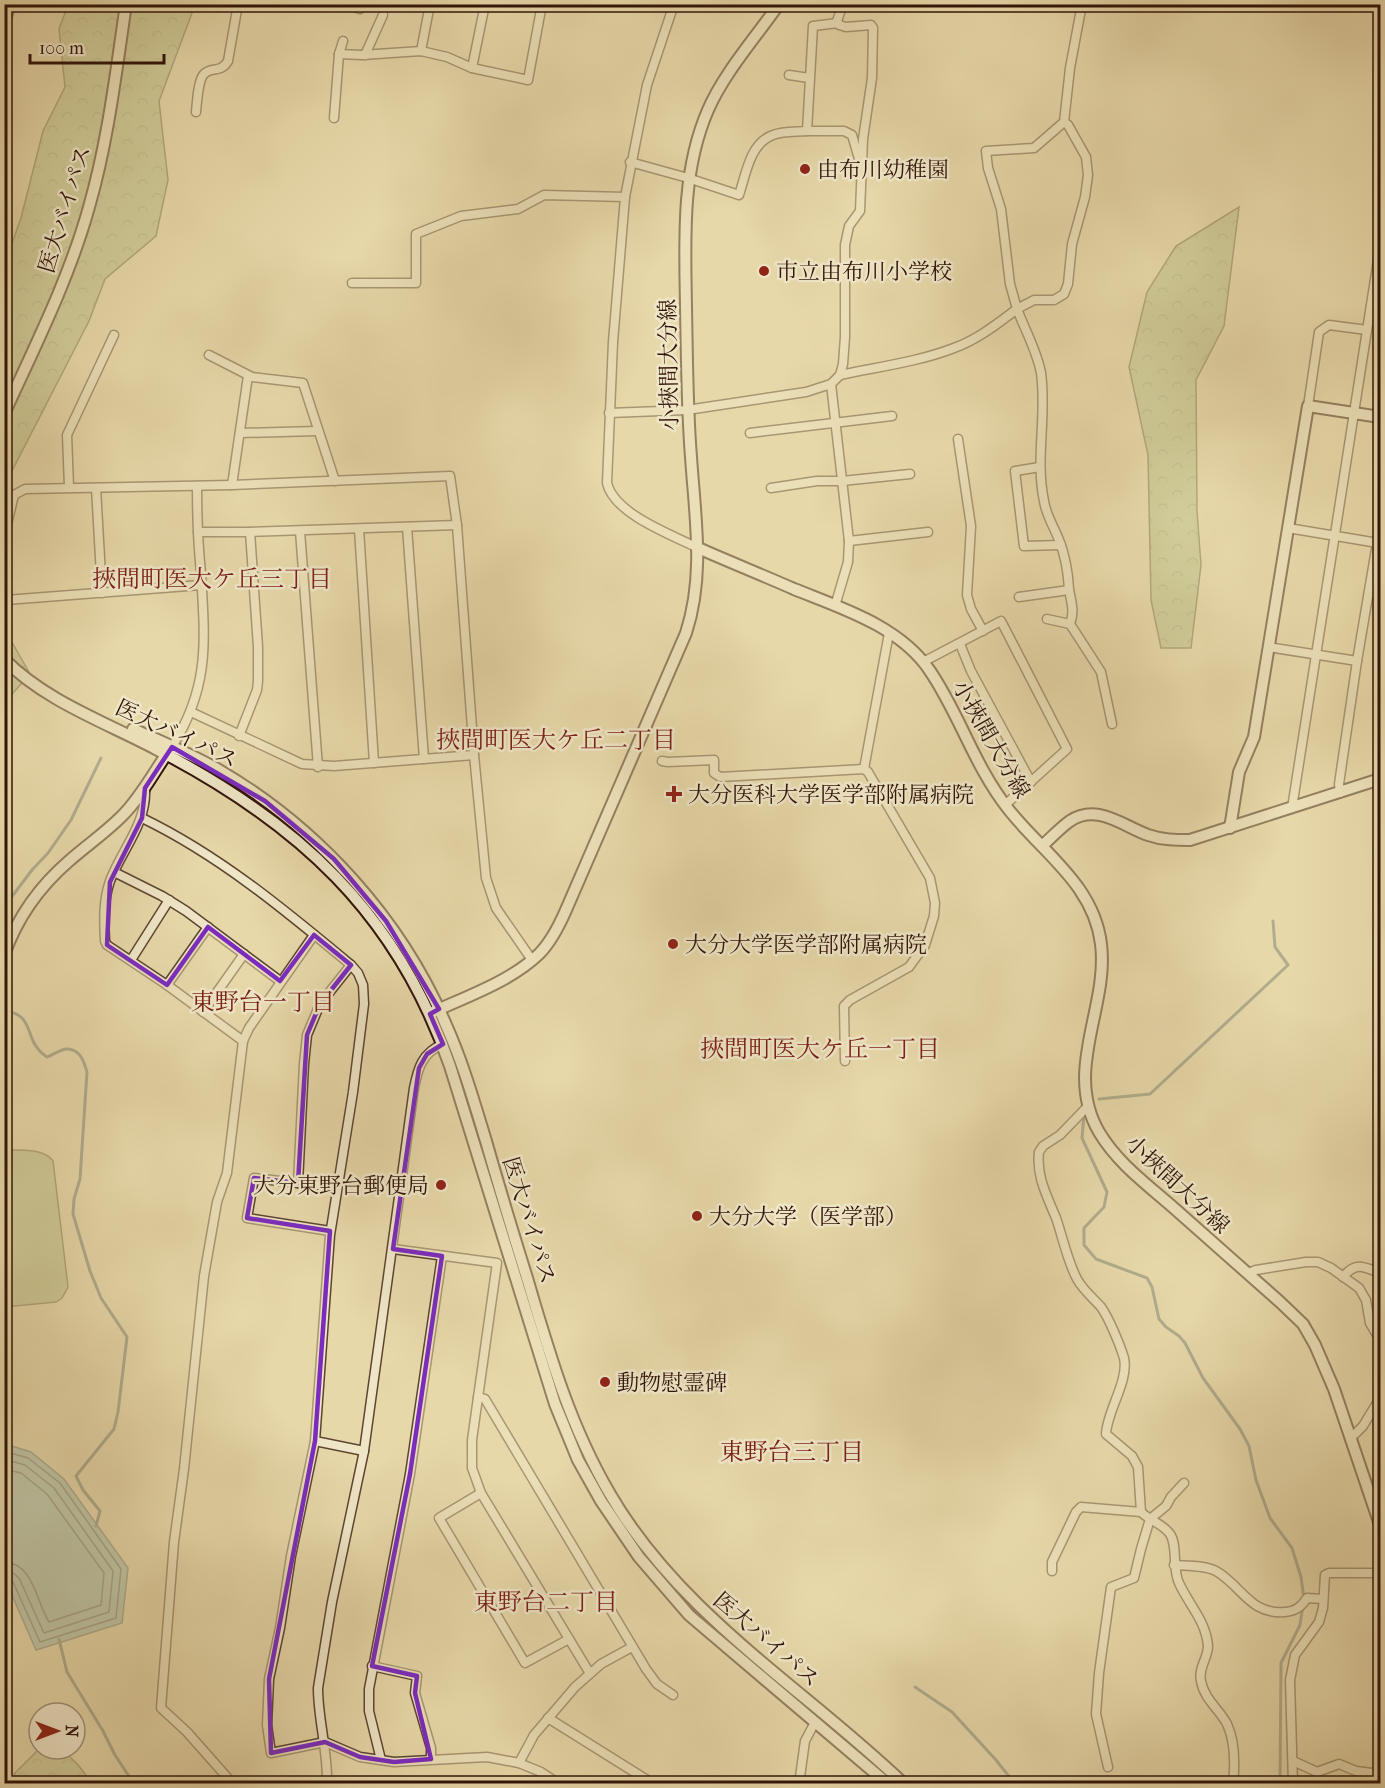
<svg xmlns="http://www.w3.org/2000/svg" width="1385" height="1788" font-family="'IM FELL French Canon','Noto Serif JP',serif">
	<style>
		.forest { fill: url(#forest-crowns); stroke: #746a48; stroke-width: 1.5 }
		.garden { fill: #b6bf88; stroke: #746a48; stroke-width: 1.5 }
		.water { fill: #97b9ad; stroke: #6e776b; stroke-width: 1.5 }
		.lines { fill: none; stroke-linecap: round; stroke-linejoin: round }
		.shore { stroke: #64665b; stroke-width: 1.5 }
		.stream { stroke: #6e776b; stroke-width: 3 }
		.street-casing { stroke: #5e4531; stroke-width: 11 }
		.secondary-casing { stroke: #311409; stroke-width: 14 }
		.street { stroke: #efe6c7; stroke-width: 8 }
		.secondary { stroke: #efe6c7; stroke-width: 10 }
		.marked { fill: none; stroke: #7b2cbf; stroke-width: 4.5; stroke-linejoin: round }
		.poi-dot { fill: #8f2418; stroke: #efe6c7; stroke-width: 2 }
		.labels { text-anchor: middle; stroke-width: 5; stroke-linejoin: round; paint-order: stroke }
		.poi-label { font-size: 22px; fill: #311409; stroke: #efe6c7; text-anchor: start }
		.street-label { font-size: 22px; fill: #311409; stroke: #efe6c7 }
		.neighbourhood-label { font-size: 24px; fill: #7a1f14; stroke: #efe6c7 }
	</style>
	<defs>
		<pattern id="forest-crowns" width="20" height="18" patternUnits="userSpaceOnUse" patternTransform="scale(1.5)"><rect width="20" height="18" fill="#b6bf88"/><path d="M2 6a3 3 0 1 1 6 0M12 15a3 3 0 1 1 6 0" fill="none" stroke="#9da374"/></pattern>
	</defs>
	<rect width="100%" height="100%" fill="#e7d8a9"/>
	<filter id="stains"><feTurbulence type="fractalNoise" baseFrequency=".00333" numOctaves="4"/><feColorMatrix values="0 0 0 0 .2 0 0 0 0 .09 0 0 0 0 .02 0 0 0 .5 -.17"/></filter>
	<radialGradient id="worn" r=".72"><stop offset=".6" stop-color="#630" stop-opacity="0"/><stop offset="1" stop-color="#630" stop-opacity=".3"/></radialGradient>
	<g class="forest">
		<path d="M68,5h127l-36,96 9,79 -12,56 -51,43 -16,42 -77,150 -2,21 4,3 -9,36v-268l16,-45 22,-87 22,-44 -6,-58z"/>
		<path d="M1239,207l-15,119 -28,54 1,131 4,54 -10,83h-30l-10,-48 -3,-145 -19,-88 18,-75 29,-46z"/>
		<path d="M4,615l5,22 21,37 -25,28z"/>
		<path d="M39,1749h23l17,17 13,17h-70l-8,-9z"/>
	</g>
	<path class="garden" d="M4,1150c15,0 40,-2 49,11l15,126 -6,11 -6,4 -51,5z"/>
	<path class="water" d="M5,1444l26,8 33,27 64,89 -6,55 -86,27 -31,-71z"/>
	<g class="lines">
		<g class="shore">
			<path d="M4,1451l24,7 32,25 61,86 -5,49 -76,24 -27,-60 -4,-3 -5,-1"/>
			<path d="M4,1459l21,6 29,23 59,83 -4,41 -65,21 -25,-55 -7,-6 -8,-1"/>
			<path d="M4,1469l17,4 26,21 57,79 -3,32 -52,17c-13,-20 -15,-59 -45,-60"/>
		</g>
		<g class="stream">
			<path d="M4,907l28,-37 16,-17 23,-33 30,-62"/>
			<path d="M4,1011c33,3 18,30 43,46 6,-2 12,-7 19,-8 14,-1 18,13 21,23l-7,107 -6,20 -1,15 17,57 11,27 26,39 -9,75 -4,17 -38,47 7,14 17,21 -4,15"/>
			<path d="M1099,1099l51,-5 138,-129 -13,-18 -2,-26"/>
			<path d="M1084,1115l-2,23 25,54 -3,15 -20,21v17l12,14 51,19 5,9 7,32 7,8 13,9 6,7 18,35 37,51 9,17 7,34 14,38 22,30 9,29 3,22"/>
			<path d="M59,1639l8,33 36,59 12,24 19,29"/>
			<path d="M915,1687l37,25 44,48 19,24"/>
			<path d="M1280,1784l1,-121 19,-38 3,-20"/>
		</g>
		<defs>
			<g id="street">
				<path d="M346,4l14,5"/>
				<path d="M674,4l-27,81 -22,112 -12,145 -6,141c7,31 65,52 91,65"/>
				<path d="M4,26l8,-22"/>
				<path d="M421,51l9,-47"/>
				<path d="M339,54l23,1 59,-4 26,6 25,11 56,12 14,-76"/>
				<path d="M365,55l18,-40"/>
				<path d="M472,68l13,-64"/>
				<path d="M789,75l20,3"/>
				<path d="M196,112c1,-9 2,-32 8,-38 7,-8 16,0 24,-13l10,-57"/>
				<path d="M334,118l5,-64 4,-13"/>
				<path d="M1064,122l4,3 18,32 2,18 -3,22 -13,47 -4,40 -4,10 -10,6h-20l-17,9 -7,-25 -9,-75 -13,-41 -2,-17 48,-3 30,-26 6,-54 12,-64"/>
				<path d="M807,131h37l8,4 7,24"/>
				<path d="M630,162l58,16 51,17c7,-21 11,-52 34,-60 10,-4 23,-3 34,-4l6,-105 25,-3"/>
				<path d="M352,283h64v-49l45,-18 57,-7 26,-14 81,2"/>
				<path d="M209,355l43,22 51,6 32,98"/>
				<path d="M840,375c37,-8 78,-13 114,-27 23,-8 43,-24 63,-39 8,21 20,42 24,64 6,43 -6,86 3,128 2,14 10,26 15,39 6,15 9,32 10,49 2,13 6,22 1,35l31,48 11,52"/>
				<path d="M831,384l18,157 -1,21 -13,44"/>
				<path d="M1308,406l11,-74 10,-7 38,5"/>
				<path d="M609,413l78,-3 119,-18 25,-8 9,-9 3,-11 2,-27v-92l4,-19 11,-15 3,-72 9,-61 1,-50 -2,-3 -25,2 -7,-2 -2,-4 6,-17"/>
				<path d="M240,433l77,-2"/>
				<path d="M750,433l142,-17"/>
				<path d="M958,439l13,87 -4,69 4,14 12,22"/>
				<path d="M1040,467l-25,4 9,75 37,-1"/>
				<path d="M232,485l16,-109"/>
				<path d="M69,487l-2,-52 47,-100"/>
				<path d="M96,488l6,105"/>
				<path d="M771,488l46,-7h25l68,-7"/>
				<path d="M407,527l17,232"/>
				<path d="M1288,528l90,15"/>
				<path d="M359,529l15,234"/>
				<path d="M300,531l18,236"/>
				<path d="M198,532h52l207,-7"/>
				<path d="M4,537l10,-42 11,-6 207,-4 218,-9 7,49 17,230 12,123 10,30 36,52"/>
				<path d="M849,541l79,-9"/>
				<path d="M4,597l2,3 195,-15"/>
				<path d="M1019,597l50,-7"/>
				<path d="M1047,619l23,5"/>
				<path d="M960,644l11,27 60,111"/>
				<path d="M1268,647l89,14"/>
				<path d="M923,662l78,-41 66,128 -62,56"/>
				<path d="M191,712l111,52 32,2 140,-11"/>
				<path d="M239,736l18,-46 1,-9v-34l-8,-115"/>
				<path d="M172,747c38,-61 33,-105 29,-174 -3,-29 -4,-58 -4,-87"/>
				<path d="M662,761l6,1 46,-2v13l6,4 144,-8 4,3 62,106 5,25 -1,13 -9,29 -16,22 -59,33 -6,6 1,55"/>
				<path d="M864,769l25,-136"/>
				<path d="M145,788c2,36 -23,61 -35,93 -7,20 -6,40 -5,60l2,4 60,40 76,56"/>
				<path d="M1340,793l-1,-9 18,-123 23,-135"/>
				<path d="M1292,808l86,-548 2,-3"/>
				<path d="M142,818c77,37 144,93 209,147l7,8 5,12 1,19 -11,88 -23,143 -15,206 -24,115 -11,72 -11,51 -2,46 4,28 54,-11 35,15 34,5 93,-5 32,6 22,9 18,12"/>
				<path d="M114,872l48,24 24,15 94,70"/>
				<path d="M131,960l38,-60"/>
				<path d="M167,985l41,-58"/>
				<path d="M203,1012l41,-58"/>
				<path d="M1089,1105l-29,30 -17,11 -4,6c-3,24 8,44 17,66 7,20 11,42 21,61 6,11 16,19 24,28 8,11 19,38 23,51 5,23 -17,53 -18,76l26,22 6,11 3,45c8,8 22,12 29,22 8,11 2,35 9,49 10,22 27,38 29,63 0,12 -10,22 -7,35 3,18 18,28 26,43 8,17 8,41 6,60"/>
				<path d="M298,1183l-44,-5 -7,40 83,13"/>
				<path d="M337,1187l-39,-4 6,-119 3,-29 13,-31 31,-39"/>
				<path d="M393,1249l104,14 -25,177v28l9,25 108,179"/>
				<path d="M1248,1273l8,-3 50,-8h12l13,6 28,20 7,12 4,23 10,17"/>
				<path d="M1343,1277c13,-16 21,-10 37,-4"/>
				<path d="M478,1397l7,2 161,270 11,15 16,11"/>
				<path d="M1351,1438l12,-12 17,-28"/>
				<path d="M315,1441l49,10"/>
				<path d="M481,1493l-42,25 86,145 44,-24"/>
				<path d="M1174,1565c12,1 31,0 42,6 26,15 34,44 69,41 11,-1 16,-5 22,-14l16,1"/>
				<path d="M1052,1571v-9l24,-50 5,-5 60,5"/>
				<path d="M372,1666l45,10 -2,17 16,55v11"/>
				<path d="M548,1718l99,62 -2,4"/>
				<path d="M381,1760l-12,-49v-22l41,-215 32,-218"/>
				<path d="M1293,1761l24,11 22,-8 17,7 24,3"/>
				<path d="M519,1763l15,-28 41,-48 26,-23 31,-17"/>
				<path d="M1108,1767l-12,-53 3,-41 12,-86 23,-9 7,-29 9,-30 16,-13 5,-9 13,-14"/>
				<path d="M233,1784l-46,-52 -26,-24 13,-166 10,-73 20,-193 13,-74 10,-29 16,-132 6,-13 65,-93"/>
				<path d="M327,1784c1,-33 -9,-64 -9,-96l14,-86 32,-151 50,-363c4,-20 8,-35 29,-44"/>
				<path d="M799,1784l6,-43 9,-17"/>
				<path d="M1293,1784l-3,-104 5,-25 24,-33 4,-14 2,-33 4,-2h51"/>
			</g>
			<g id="secondary">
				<path d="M4,414c31,-68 65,-135 85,-207 19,-66 27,-135 37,-203"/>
				<path d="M698,548c32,14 64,27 96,41 47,19 106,37 136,82 30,44 44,95 79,139 34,43 85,75 92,134 8,63 -38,126 -2,188 19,32 49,53 76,77 35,31 70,62 105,93l23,22 12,21 19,44 46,136"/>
				<path d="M4,659c41,42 101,63 152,90 141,73 241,163 294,317l105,338 23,56 23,41 38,56 50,58 199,169"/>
				<path d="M133,729c29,13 58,25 86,41 99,58 182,149 227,255 17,38 28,77 40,116 13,46 27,92 41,137 22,75 43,148 83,216 70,121 195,195 294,290"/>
				<path d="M1230,828l9,-56 15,-35 54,-331 72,11"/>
				<path d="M1042,846c9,-8 18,-18 28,-25 27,-18 53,5 78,14 14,5 28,5 42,5l190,-61"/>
				<path d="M4,955c13,-37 36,-69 65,-94 17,-15 36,-28 53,-45 19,-19 32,-44 48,-67"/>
				<path d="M433,1012c35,-16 78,-31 106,-58 12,-12 20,-28 27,-44l120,-277c19,-58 9,-116 5,-176 -4,-50 -4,-100 -5,-150 -1,-66 -5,-135 22,-197 16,-37 48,-73 71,-106"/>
			</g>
		</defs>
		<use href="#street" class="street-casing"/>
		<use href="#secondary" class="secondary-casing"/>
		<use href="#street" class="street"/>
		<use href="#secondary" class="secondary"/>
	</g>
	<path d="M0 0H1385V1788H0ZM172,747l93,54 69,58 52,62 53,88 -9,5 13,30 -16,10 -8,14 -26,181 49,7 -32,218 -38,192 45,10 -2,17 16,66 -37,3 -34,-5 -35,-15 -54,11 -2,-74 46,-238 15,-210 -83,-13 7,-40 44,5 9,-148 13,-31 31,-39 -37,-30 -34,46 -72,-54 -41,58 -60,-40 3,-63 32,-64 3,-30z" fill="#e7d8a9" fill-opacity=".55" fill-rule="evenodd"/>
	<path class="marked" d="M172,747l93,54 69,58 52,62 53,88 -9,5 13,30 -16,10 -8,14 -26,181 49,7 -32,218 -38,192 45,10 -2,17 16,66 -37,3 -34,-5 -35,-15 -54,11 -2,-74 46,-238 15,-210 -83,-13 7,-40 44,5 9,-148 13,-31 31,-39 -37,-30 -34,46 -72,-54 -41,58 -60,-40 3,-63 32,-64 3,-30z"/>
	<g class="poi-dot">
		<circle cx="805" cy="169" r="6"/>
		<circle cx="764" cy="271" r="6"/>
		<path d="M671 785h6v6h6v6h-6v6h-6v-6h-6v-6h6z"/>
		<circle cx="673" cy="944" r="6"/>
		<circle cx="441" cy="1185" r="6"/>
		<circle cx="697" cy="1216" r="6"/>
		<circle cx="605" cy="1382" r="6"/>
	</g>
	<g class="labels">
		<g class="poi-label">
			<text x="817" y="177">由布川幼稚園</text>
			<text x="776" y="279">市立由布川小学校</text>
			<text x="688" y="802">大分医科大学医学部附属病院</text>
			<text x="685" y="952">大分大学医学部附属病院</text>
			<text x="429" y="1193" text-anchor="end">大分東野台郵便局</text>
			<text x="709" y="1224">大分大学（医学部）</text>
			<text x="617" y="1390">動物慰霊碑</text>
		</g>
		<g class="street-label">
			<text transform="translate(64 209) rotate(-73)" y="8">医大バイパス</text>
			<text transform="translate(668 365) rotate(-91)" y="8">小挾間大分線</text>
			<text transform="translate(177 733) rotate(25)" y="8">医大バイパス</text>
			<text transform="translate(992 739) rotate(60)" y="8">小挾間大分線</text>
			<text transform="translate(1178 1184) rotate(43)" y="8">小挾間大分線</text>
			<text transform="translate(530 1220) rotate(73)" y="8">医大バイパス</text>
			<text transform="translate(767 1639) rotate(41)" y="8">医大バイパス</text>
		</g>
		<g class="neighbourhood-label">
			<text x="212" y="587">挾間町医大ケ丘三丁目</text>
			<text x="556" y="748">挾間町医大ケ丘二丁目</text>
			<text x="263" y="1010">東野台一丁目</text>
			<text x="820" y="1057">挾間町医大ケ丘一丁目</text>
			<text x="792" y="1460">東野台三丁目</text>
			<text x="546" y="1610">東野台二丁目</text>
		</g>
	</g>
	<rect width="1385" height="1788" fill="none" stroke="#e7d8a9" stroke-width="24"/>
	<rect x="6" y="6" width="1373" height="1776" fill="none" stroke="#311409" stroke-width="3"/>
	<rect x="12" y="12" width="1361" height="1764" fill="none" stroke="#311409" stroke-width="1.5"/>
	<g transform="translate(57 1731) rotate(90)"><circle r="28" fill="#efe6c7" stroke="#a3927b" stroke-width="1.5"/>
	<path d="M0-4.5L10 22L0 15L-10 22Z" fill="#8f2418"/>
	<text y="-9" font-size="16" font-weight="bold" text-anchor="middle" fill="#311409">N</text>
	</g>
	<path d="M30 54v9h134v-9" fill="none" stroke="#311409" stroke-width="3"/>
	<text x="39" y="54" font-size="18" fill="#311409" stroke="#efe6c7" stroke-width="4.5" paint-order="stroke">100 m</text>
	<rect width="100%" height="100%" filter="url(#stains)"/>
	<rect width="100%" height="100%" fill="url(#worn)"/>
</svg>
